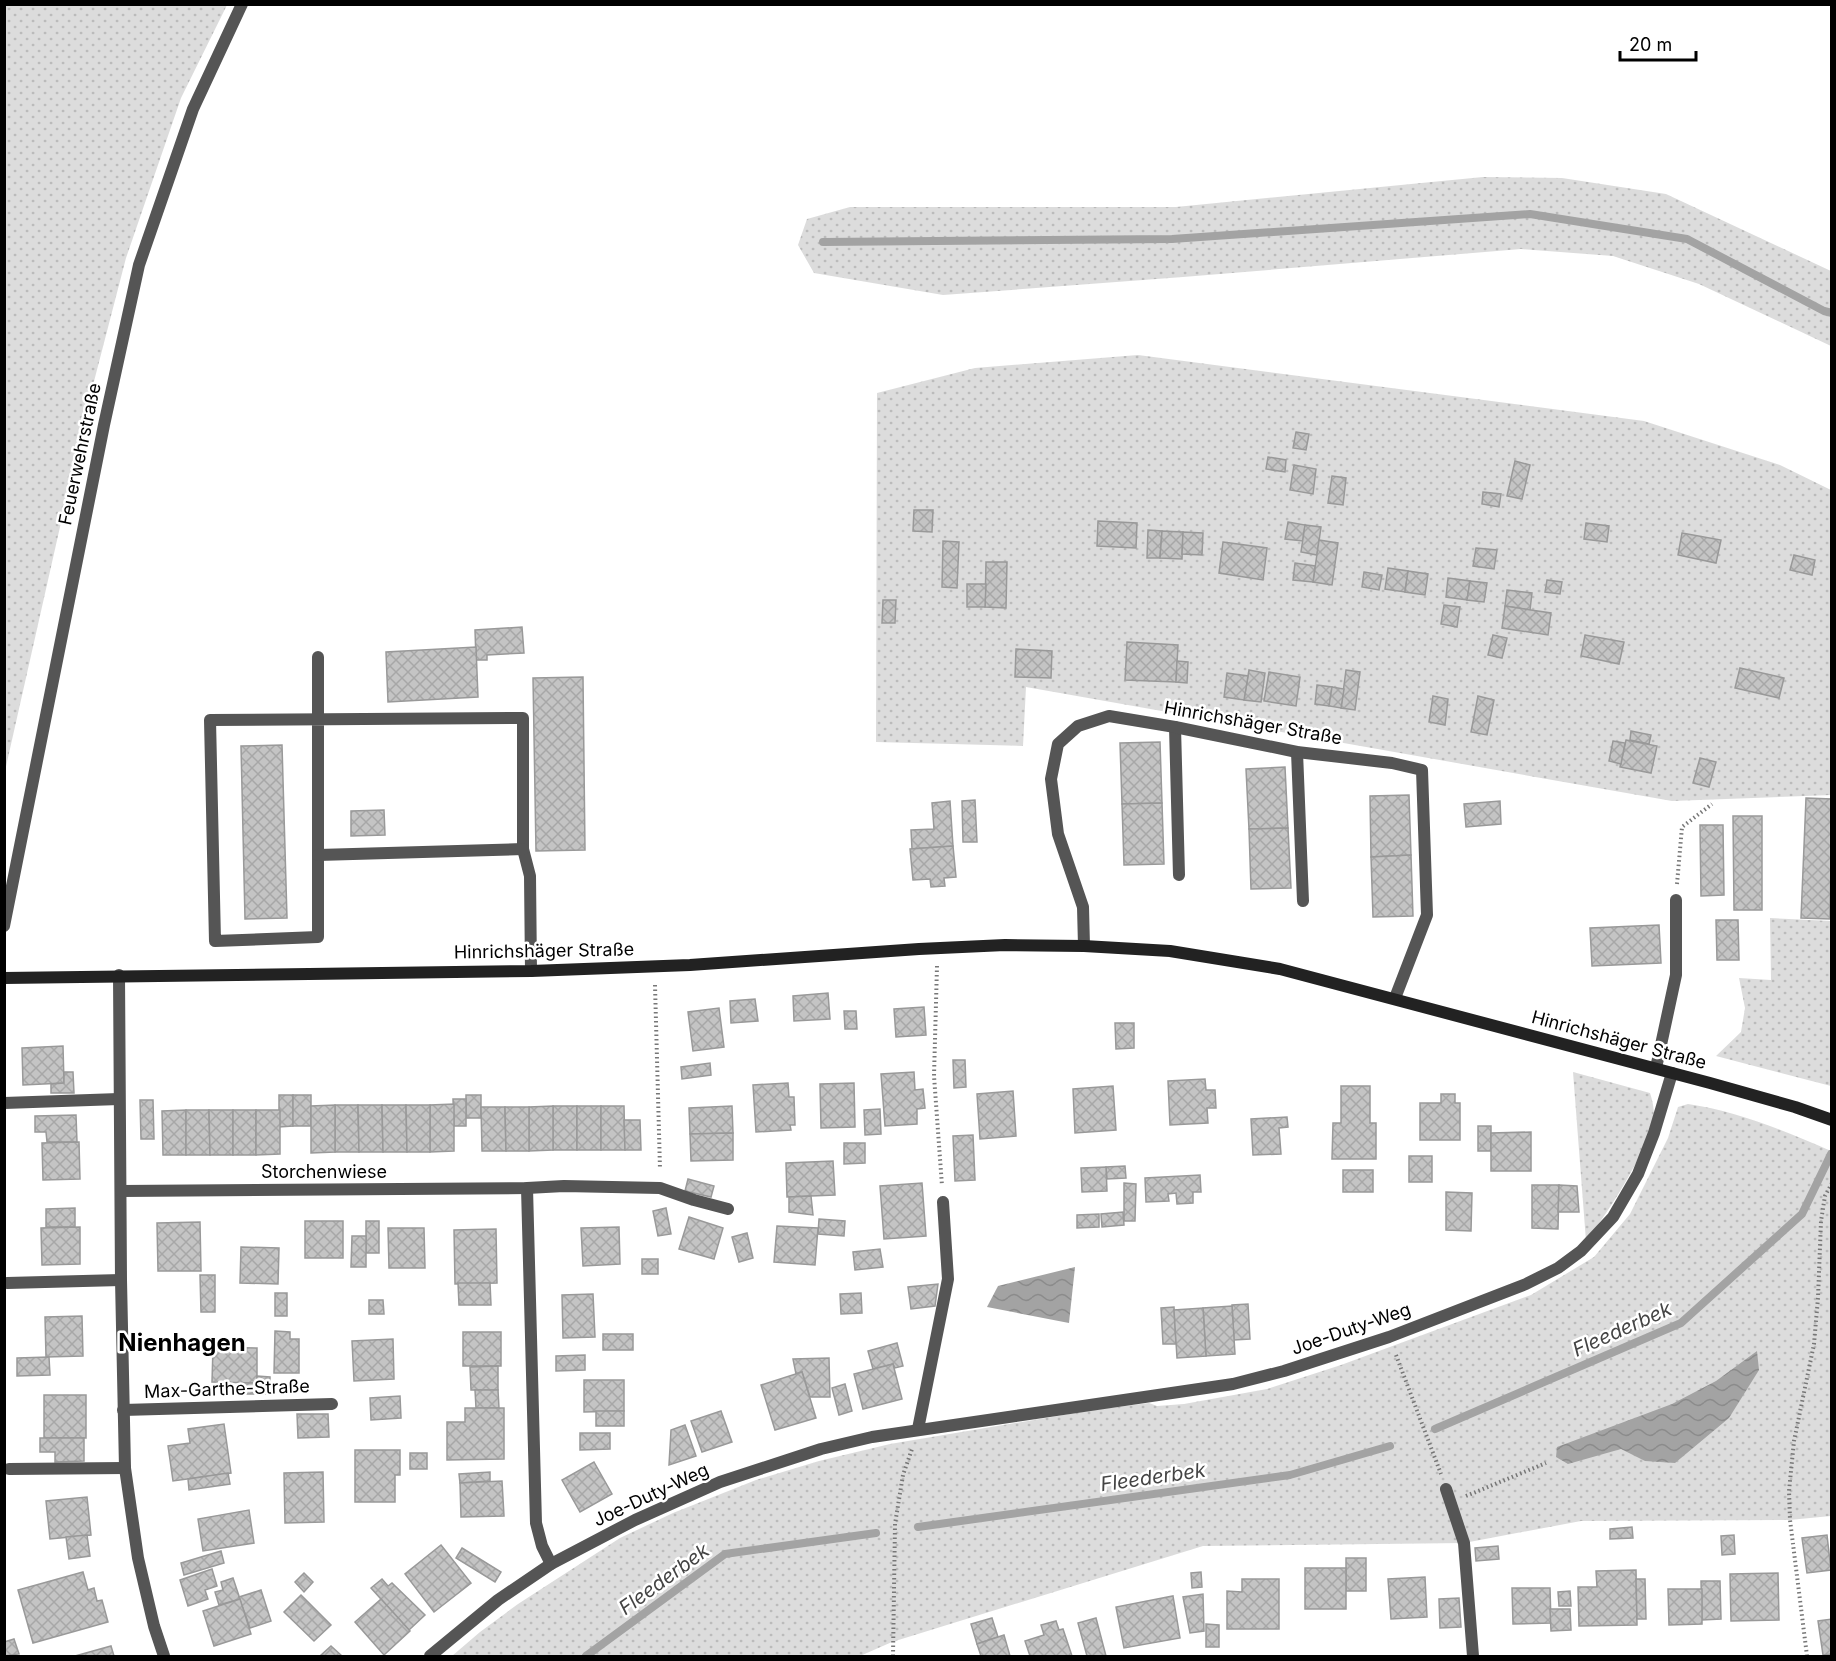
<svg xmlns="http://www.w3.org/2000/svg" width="1836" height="1661" font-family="Inter,sans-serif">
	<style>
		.grass { fill: url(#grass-dots) }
		.water { fill: url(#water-waves) }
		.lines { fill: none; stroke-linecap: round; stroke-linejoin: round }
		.stream { stroke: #a3a3a3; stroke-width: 8 }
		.building { fill: url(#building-cross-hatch); stroke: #999; stroke-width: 1.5 }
		.path { stroke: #777; stroke-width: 4; stroke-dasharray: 1.5 3; stroke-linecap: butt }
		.lane { stroke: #555; stroke-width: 12 }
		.street { stroke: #555; stroke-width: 12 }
		.secondary { stroke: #222; stroke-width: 12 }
		.labels { text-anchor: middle; stroke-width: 5; stroke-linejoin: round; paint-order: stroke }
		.street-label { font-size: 18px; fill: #000; stroke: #fff }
		.water-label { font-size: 20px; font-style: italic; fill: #444; stroke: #fff }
		.district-label { font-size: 24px; font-weight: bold; fill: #000; stroke: #fff }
	</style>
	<defs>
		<pattern id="grass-dots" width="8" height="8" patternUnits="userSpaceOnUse" patternTransform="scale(1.5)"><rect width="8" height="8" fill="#dcdcdc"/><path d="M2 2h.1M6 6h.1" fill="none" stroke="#bbb" stroke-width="1.8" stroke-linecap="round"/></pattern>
		<pattern id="water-waves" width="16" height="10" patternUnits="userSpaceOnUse" patternTransform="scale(1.5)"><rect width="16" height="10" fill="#a3a3a3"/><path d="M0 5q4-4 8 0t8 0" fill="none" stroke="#8b8b8b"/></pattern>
		<pattern id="building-cross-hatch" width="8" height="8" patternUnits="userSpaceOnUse" patternTransform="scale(1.5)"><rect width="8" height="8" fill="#c4c4c4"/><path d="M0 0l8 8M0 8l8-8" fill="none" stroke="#a7a7a7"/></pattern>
	</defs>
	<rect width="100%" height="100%" fill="#fff"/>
	<g class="grass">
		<path d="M5,4l222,1 -46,93 -55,160 -41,158 -80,355z"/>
		<path d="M1483,177l79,1 104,16 165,77v75l-132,-62 -86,-28 -92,-7 -338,28 -240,18 -129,-22 -16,-28 9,-26 43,-12h326z"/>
		<path d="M1138,355l506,66 136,44 51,25v305l-159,6 -646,-114 -3,59 -147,-4 1,-349 98,-25z"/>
		<path d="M1770,918l61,3v165l-115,-30 25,-24 4,-24 -6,-30 32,2z"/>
		<path d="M1573,1072l77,21c3,9 5,19 3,28 -2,15 -10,29 -17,42 -15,28 -31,53 -50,78z"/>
		<path d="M1688,1104c49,7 97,27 143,47l1,42 -2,4 2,16 -1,303 -42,4 -208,1 -117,22 -261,3 -311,96 -32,14h-408l28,-24 38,-28 102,-66 53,-25 83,-33 63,-19 71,-17 203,-34 56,-7 8,3 27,-2 83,-15 74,-24 190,-70 63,-38 36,-43 38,-76 10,-31z"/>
	</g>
	<g class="water">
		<path d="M1075,1267l-6,56 -82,-16 11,-21z"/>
		<path d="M1757,1351l2,19 -30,48 -54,45 -30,-2 -24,-12 -53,15 -12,-7 1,-10 115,-43 44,-23z"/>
	</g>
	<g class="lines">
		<g class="stream">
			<path d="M823,242l349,-3 358,-25 157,25 137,72 8,2"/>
			<path d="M1435,1429l246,-106 121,-109 29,-60"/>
			<path d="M918,1527l372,-52 100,-29"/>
			<path d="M586,1656l139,-102 151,-21"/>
		</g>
	</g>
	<g class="building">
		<path d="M1296,432l13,2 -3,16 -13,-2z"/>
		<path d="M1268,457l18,3 -1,12 -19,-3z"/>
		<path d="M1515,461l15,4 -8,34 -15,-3z"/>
		<path d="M1294,465l22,4 -3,25 -23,-4z"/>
		<path d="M1332,476l14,2 -3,27 -15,-2z"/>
		<path d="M1483,492l18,2 -2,13 -17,-3z"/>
		<path d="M914,510h19l-1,22 -19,-1z"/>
		<path d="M1098,521l39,2 -1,25 -39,-2z"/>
		<path d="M1288,522l17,3 -2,16 -18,-2z"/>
		<path d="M1586,523l23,3 -2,16 -23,-3z"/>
		<path d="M1305,525l16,2 -4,28 -16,-3z"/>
		<path d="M1148,530l14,1 -2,27h-13z"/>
		<path d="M1162,531l21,1 -1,27 -22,-1z"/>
		<path d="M1183,532l20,1 -1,22 -20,-1z"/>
		<path d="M1682,533l39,7 -5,23 -38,-8z"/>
		<path d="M1319,540l19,3 -6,42 -19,-3z"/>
		<path d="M943,541l16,1 -2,46 -15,-1z"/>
		<path d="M1223,542l44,6 -4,32 -44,-7z"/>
		<path d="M1476,548l21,2 -3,19 -21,-3z"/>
		<path d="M1794,555l21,5 -3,15 -22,-5z"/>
		<path d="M986,562h21l-1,46 -21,-1z"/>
		<path d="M1295,563l20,3 -2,16 -20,-2z"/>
		<path d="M1388,568l20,3 -3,21 -20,-3z"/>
		<path d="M1408,571l20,3 -3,21 -20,-3z"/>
		<path d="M1364,572l18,3 -3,15 -17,-3z"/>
		<path d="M1448,578l22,3 -3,19 -21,-3z"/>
		<path d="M1547,580l15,2 -2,12 -15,-2z"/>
		<path d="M1470,581l17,2 -3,19 -17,-2z"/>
		<path d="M967,584h19l-1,23h-18z"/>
		<path d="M1507,590l25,3 -2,17 -25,-4z"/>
		<path d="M883,600h13l-1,23h-13z"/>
		<path d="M1444,605l16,2 -3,20 -16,-3z"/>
		<path d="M1505,606l46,7 -3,22 -46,-7z"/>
		<path d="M522,627l2,26 -37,2v5h-11l-1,-30z"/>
		<path d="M1493,635l14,3 -5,20 -14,-3z"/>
		<path d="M1585,635l39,7 -5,22 -38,-8z"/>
		<path d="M1127,642l51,3 -2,37 -51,-2z"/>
		<path d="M476,647l2,50 -90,5 -2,-50z"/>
		<path d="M1016,649l36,2 -1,27 -36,-1z"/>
		<path d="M1177,661l11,1 -1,21 -11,-1z"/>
		<path d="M1740,668l44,10 -5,20 -44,-10z"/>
		<path d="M1249,670l16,3 -4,29 -17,-2z"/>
		<path d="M1346,670l14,2 -5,38 -14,-2z"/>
		<path d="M1269,672l31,5 -4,29 -32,-5z"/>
		<path d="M1227,673l21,3 -4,24 -20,-3z"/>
		<path d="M583,677l2,173 -49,1 -3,-173z"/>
		<path d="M1317,685l15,2 -3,19 -14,-2z"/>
		<path d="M1332,687l12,2 -3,19 -12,-2z"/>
		<path d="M1433,696l15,3 -3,26 -16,-3z"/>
		<path d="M1478,696l16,4 -7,35 -16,-3z"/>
		<path d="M1631,731l20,4 -2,9 -19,-4z"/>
		<path d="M1626,740l31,6 -6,27 -31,-6z"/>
		<path d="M1613,741l12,2 -4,21 -12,-3z"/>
		<path d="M1160,742l2,61 -40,1 -2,-61z"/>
		<path d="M282,745l5,173 -42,1 -4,-173z"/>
		<path d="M1700,758l16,4 -7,25 -16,-4z"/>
		<path d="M1285,767l3,61 -39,1 -3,-60z"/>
		<path d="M1409,795l2,60 -40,2 -1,-61z"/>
		<path d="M1806,798l26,1 -2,120 -29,-1z"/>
		<path d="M975,800l2,42h-14l-1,-41z"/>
		<path d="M950,801l3,45 -41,3 -1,-19 23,-1 -2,-26z"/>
		<path d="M1500,801l1,23 -35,3 -2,-23z"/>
		<path d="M1162,803l2,61 -40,1 -2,-61z"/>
		<path d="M384,810l1,25 -34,1v-25z"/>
		<path d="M1733,816h29v94h-28z"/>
		<path d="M1700,825h23l1,70 -23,1z"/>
		<path d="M1288,828l3,60 -40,1 -2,-60z"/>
		<path d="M953,846l3,31 -12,1 1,8 -14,1 -1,-8 -17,1 -3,-31z"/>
		<path d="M1411,855l2,61 -40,1 -2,-60z"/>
		<path d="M1716,920h22l1,40h-22z"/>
		<path d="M1659,925l2,38 -69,3 -2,-38z"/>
		<path d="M828,993l2,26 -36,2 -1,-25z"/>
		<path d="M755,999l3,22 -27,2 -1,-22z"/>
		<path d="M924,1007l2,28 -30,2 -2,-28z"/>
		<path d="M719,1008l5,39 -31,4 -5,-39z"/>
		<path d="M844,1011h12l1,18h-12z"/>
		<path d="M1115,1023h19v25l-18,1z"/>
		<path d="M63,1046l1,37 -41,2 -1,-37z"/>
		<path d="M953,1060h12l1,27 -12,1z"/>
		<path d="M710,1063l1,12 -29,4 -1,-12z"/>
		<path d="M64,1072h9l1,21h-23v-9l13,-1z"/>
		<path d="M914,1072l1,18 8,-1 2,19 -8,1v15l-32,2 -4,-52z"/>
		<path d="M1205,1079l1,11h9l1,18h-9l1,15 -38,2 -2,-44z"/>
		<path d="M788,1083l1,14h5l1,28h-5l1,5 -35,2 -3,-47z"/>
		<path d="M854,1083l1,44 -34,1 -1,-44z"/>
		<path d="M1113,1086l3,44 -41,3 -2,-44z"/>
		<path d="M1341,1086h29v37h6v36h-44l1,-36h8z"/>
		<path d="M1013,1091l3,45 -36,3 -3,-45z"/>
		<path d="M1441,1094h14v9h5v37h-40v-37h21z"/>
		<path d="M279,1095h14v31l-14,1z"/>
		<rect x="293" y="1095" width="18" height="31"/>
		<rect x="466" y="1095" width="15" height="23"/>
		<path d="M453,1099h13v27h-12z"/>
		<path d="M140,1100h13l1,39h-13z"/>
		<path d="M454,1104v47l-24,1v-47z"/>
		<path d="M335,1105h23l1,47h-24z"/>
		<path d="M335,1105v47l-24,1v-47z"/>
		<path d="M358,1105h24l1,47h-24z"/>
		<path d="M382,1105h24l1,47h-24z"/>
		<path d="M406,1105h24v47h-23z"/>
		<rect x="553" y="1106" width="24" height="44"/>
		<path d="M553,1106v44l-24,1v-44z"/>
		<rect x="577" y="1106" width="24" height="44"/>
		<path d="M601,1106h23l1,44h-24z"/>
		<path d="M732,1106l1,27 -43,1 -1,-26z"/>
		<path d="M481,1107h24l1,44h-24z"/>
		<path d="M505,1107h24v44h-23z"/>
		<path d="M880,1109l1,25 -16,1 -1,-25z"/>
		<path d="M186,1110v45h-23l-1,-44z"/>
		<path d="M186,1110h23l1,45h-24z"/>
		<path d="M209,1110h24v45h-23z"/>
		<rect x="233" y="1110" width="23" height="45"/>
		<path d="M256,1110h24v44l-24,1z"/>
		<path d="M76,1115l1,27h-30l-1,-10h-11v-16z"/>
		<path d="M1287,1117l1,10 -9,1 2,26 -28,1 -2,-36z"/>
		<path d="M624,1120h16l1,30h-16z"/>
		<rect x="1478" y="1126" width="13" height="25"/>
		<path d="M1531,1132v39h-40v-38z"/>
		<path d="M733,1133v27l-42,1 -1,-27z"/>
		<path d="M973,1135l2,45 -20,1 -2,-45z"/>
		<path d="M79,1142l1,37 -37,1 -1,-37z"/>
		<path d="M844,1143h21v20l-21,1z"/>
		<rect x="1409" y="1156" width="23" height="26"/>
		<path d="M833,1161l2,34 -48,2 -1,-34z"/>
		<path d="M1125,1166l1,12 -19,1 -1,-12z"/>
		<path d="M1106,1167l1,24 -25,1 -1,-24z"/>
		<rect x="1343" y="1170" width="30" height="22"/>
		<path d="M1200,1175l1,17h-8v11l-16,1 -1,-11 -8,1 1,7 -23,1 -1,-24z"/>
		<path d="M688,1179l26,7 -3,11 -26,-6z"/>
		<path d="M922,1183l4,53 -42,3 -4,-53z"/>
		<path d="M1124,1183l12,1 -1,37h-11z"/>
		<path d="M1532,1185h27l-1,44 -26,-1z"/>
		<path d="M1559,1185l18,1 2,26h-21z"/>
		<path d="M1446,1192l26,1 -1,38 -25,-1z"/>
		<path d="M811,1196l2,19 -24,-3v-15z"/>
		<path d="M75,1208v19h-29v-18z"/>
		<path d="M666,1208l5,26 -13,2 -5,-25z"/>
		<path d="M1123,1212l1,13 -22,2 -1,-13z"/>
		<path d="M1099,1214v13l-22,1v-13z"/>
		<path d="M689,1217l34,11 -9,31 -35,-10z"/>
		<path d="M819,1219l26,2 -1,15 -26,-2z"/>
		<rect x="305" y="1221" width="38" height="37"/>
		<rect x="366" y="1221" width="13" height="32"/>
		<path d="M200,1222l1,49h-43l-1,-48z"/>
		<path d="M777,1226l41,2 -3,37 -41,-3z"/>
		<path d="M80,1227v37l-38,1 -1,-37z"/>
		<path d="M619,1227l1,37 -37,2 -2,-38z"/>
		<path d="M388,1228h36l1,40h-36z"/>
		<path d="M496,1229l1,54 -42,1 -1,-54z"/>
		<path d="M747,1233l6,25 -14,4 -7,-25z"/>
		<path d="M352,1236h14v31h-15z"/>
		<path d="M241,1247l38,1 -1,36 -38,-1z"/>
		<path d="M880,1249l3,18 -28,3 -2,-18z"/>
		<rect x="642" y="1259" width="16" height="15"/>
		<path d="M200,1275h15v37h-14z"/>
		<path d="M458,1283h32l1,22h-32z"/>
		<path d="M938,1284l-3,22 -24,3 -3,-22z"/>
		<rect x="275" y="1293" width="12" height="23"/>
		<path d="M861,1293l1,20 -21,1 -1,-20z"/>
		<path d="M593,1294l2,43 -32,1 -1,-43z"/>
		<path d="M369,1300h14l1,14h-15z"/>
		<path d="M1248,1304l2,35 -16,1 -2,-35z"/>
		<path d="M1232,1306l3,48 -29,2 -3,-48z"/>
		<path d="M1174,1307l2,37h-13l-2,-36z"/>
		<path d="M1203,1308l3,48 -29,2 -3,-48z"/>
		<path d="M82,1316l1,40 -37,1 -1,-40z"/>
		<path d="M275,1331l15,1v7h9v34h-25z"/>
		<rect x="463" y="1332" width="38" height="34"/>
		<rect x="603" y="1334" width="30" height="16"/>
		<path d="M393,1339l1,40 -40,2 -2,-40z"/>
		<path d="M897,1343l6,23 -8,2 -2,-4 -20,5 -5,-18z"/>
		<path d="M213,1347l44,1v35l-45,-1z"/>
		<path d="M585,1355v15l-29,1v-15z"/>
		<path d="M49,1357l1,18 -33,1v-18z"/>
		<path d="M829,1358l1,39h-20l-8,-25 -6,2 -3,-15z"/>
		<path d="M893,1364l9,35 -39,10 -9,-35z"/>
		<path d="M498,1366v24h-27l-1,-23z"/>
		<path d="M802,1372l14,46 -41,12 -14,-45z"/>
		<path d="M257,1376l13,1v17h-26v-11h13z"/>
		<path d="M584,1380h40v31l-40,1z"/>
		<path d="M845,1384l7,27 -13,4 -7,-27z"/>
		<path d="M475,1390h23l1,18h-23z"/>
		<rect x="44" y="1395" width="42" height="43"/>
		<path d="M400,1396l1,22 -30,2 -1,-22z"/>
		<path d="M465,1408h39v51l-57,1v-38h18z"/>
		<rect x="596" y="1411" width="28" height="15"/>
		<path d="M721,1411l11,31 -30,10 -11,-31z"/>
		<path d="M297,1414h31l1,23 -31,1z"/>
		<path d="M224,1424l7,49 -58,8 -5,-35 22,-3 -2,-14z"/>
		<path d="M685,1425l11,31 -27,9 2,-35z"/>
		<path d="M580,1433h30v16l-30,1z"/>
		<path d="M40,1438h44v23l-29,1v-10h-15z"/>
		<path d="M355,1450h45v25h-5v27h-40z"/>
		<rect x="410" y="1453" width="17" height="16"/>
		<path d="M594,1462l18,32 -32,18 -18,-32z"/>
		<path d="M323,1472l1,50 -39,1 -1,-50z"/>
		<path d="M490,1472v9l-30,2 -1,-9z"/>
		<path d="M228,1473l2,11 -41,6 -1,-11z"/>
		<path d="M502,1481l2,35 -43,1 -1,-34z"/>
		<path d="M87,1497l4,38 -41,4 -4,-38z"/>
		<path d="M249,1510l5,33 -51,8 -5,-32z"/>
		<path d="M1632,1527l1,11 -23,1v-10z"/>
		<path d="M87,1535l3,21 -21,3 -3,-22z"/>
		<path d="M1734,1535l1,19 -13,1 -1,-19z"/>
		<path d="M1827,1535l4,35 -24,3 -5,-35z"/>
		<path d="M441,1545l30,38 -37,29 -29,-38z"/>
		<path d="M1498,1546l1,13 -23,2 -1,-13z"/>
		<path d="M462,1548l39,24 -6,10 -39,-24z"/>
		<path d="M221,1551l3,12 -40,12 -3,-12z"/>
		<rect x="1346" y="1558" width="20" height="33"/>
		<rect x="1305" y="1568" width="41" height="41"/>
		<path d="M212,1569l5,17 -12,4 3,9 -20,7 -8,-26z"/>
		<path d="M1636,1570l1,55 -58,1 -1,-39h19l-1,-16z"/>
		<path d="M83,1572l5,18 6,-2 3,13 5,-1 6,22 -75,21 -15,-53z"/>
		<path d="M1201,1572l1,15 -10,1 -1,-15z"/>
		<path d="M304,1573l9,9 -9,10 -9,-10z"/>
		<path d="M1778,1573l1,47 -48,1 -1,-47z"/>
		<path d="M1425,1577l2,40 -36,2 -3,-40z"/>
		<path d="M233,1578l7,21 -21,6 -4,-13 8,-2 -2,-8z"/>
		<path d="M382,1579l6,7 4,-3 33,32 -16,15 -38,-42z"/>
		<path d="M1242,1579h37v50h-52v-38l15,1z"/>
		<path d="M1636,1579h9l1,40h-9z"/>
		<path d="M1701,1581h19l1,38 -19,1z"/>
		<path d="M1512,1588h38l1,35 -38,1z"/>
		<path d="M1668,1589h34v35l-33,1z"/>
		<path d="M261,1590l10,31 -21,7 -11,-31z"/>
		<path d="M1570,1591l1,15h-12l-1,-14z"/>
		<path d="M1203,1594l1,37 -14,2 -7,-36z"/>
		<path d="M301,1595l30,30 -17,16 -30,-29z"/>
		<path d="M1173,1596l7,42 -56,10 -8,-41z"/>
		<path d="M1459,1598l2,29 -21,1 -1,-29z"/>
		<path d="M240,1599l11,35 -37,12 -11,-35z"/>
		<path d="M381,1599l29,32 -26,24 -29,-33z"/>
		<path d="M1550,1609h20l1,21 -20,1z"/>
		<path d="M992,1618l6,19 -21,7 -6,-20z"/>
		<path d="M1096,1618l10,38h-19l-9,-33z"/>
		<path d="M1832,1619v35l-9,1 -5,-34z"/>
		<path d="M1056,1621l3,9 4,-1 9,27h-42l-5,-15 19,-6 -3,-10z"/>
		<path d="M1206,1624l13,1v22h-13z"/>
		<path d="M1004,1635l6,21h-29l-4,-12z"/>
		<path d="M14,1639l5,15 -15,2v-14z"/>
		<path d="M111,1646l3,10h-39z"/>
		<path d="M331,1646l11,10h-22z"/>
	</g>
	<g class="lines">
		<g class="path">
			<path d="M1677,884l5,-57 30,-23"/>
			<path d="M937,966l-3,110 8,110"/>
			<path d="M655,985l5,184"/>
			<path d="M1396,1355l45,119"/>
			<path d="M1466,1496l80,-33"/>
			<path d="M893,1656l2,-132 8,-49 9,-26"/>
			<path d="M1807,1656l-17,-136 -1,-29 5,-50 20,-97 4,-46 3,-77 4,-25 7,-13"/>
		</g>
		<g class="lane">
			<path d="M318,657v280l-103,4 -5,-221 313,-2v131l7,27 1,95"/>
			<path d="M1175,727l4,148"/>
			<path d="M1297,752l6,149"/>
			<path d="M318,855l205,-6"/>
			<path d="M1656,1068l20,-93v-75"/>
			<path d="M4,1103l115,-4"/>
			<path d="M7,1283l114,-3"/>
			<path d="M123,1410l209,-6"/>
			<path d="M9,1469l116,-1"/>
			<path d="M1446,1489l18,54 9,113"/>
		</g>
		<g class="street">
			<path d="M4,926l100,-501 35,-160 54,-156 49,-105"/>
			<path d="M1084,946l-1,-39 -25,-73 -7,-55 7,-35 20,-18 31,-10 66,11 122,25 95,11 30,7 5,145 -32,83"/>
			<path d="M119,975l2,305 4,188 13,90 16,68 10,30"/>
			<path d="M527,1188l9,335 6,23 9,18"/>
			<path d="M121,1191l406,-3 37,-2 96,2 34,12 34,9"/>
			<path d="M918,1429l30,-150 -5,-77"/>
			<path d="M430,1656l68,-56 53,-36 84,-44 85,-38 101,-33 51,-12 361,-53 51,-13 105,-34 137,-53 32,-16 23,-17 32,-34 25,-43 16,-41 18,-60"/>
		</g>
		<path class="secondary" d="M4,978l527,-7 159,-6 229,-16 86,-4 79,1 86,5 110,18 430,114 85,24 37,13"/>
	</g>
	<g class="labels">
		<g class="street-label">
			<text transform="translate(80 454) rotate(-78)" y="6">Feuerwehrstraße</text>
			<text transform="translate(1253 723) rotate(10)" y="6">Hinrichshäger Straße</text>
			<text transform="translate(544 951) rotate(-1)" y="6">Hinrichshäger Straße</text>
			<text transform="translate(1619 1040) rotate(15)" y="6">Hinrichshäger Straße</text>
			<text x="324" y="1178">Storchenwiese</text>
			<text transform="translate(1351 1329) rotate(-19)" y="6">Joe-Duty-Weg</text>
			<text transform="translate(227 1389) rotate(-2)" y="6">Max-Garthe-Straße</text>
			<text transform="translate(651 1495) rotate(-25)" y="6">Joe-Duty-Weg</text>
		</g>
		<g class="water-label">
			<text transform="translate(1622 1329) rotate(-24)" y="7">Fleederbek</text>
			<text transform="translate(1153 1477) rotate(-8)" y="7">Fleederbek</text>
			<text transform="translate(664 1579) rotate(-36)" y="7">Fleederbek</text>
		</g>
		<g class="district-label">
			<text x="182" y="1351">Nienhagen</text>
		</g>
	</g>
	<rect width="1836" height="1661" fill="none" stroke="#000000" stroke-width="12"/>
	<path d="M1620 51v9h76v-9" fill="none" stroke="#000000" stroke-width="3"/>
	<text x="1629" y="51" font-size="18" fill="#000000" stroke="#ffffff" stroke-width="4.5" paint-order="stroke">20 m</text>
</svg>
